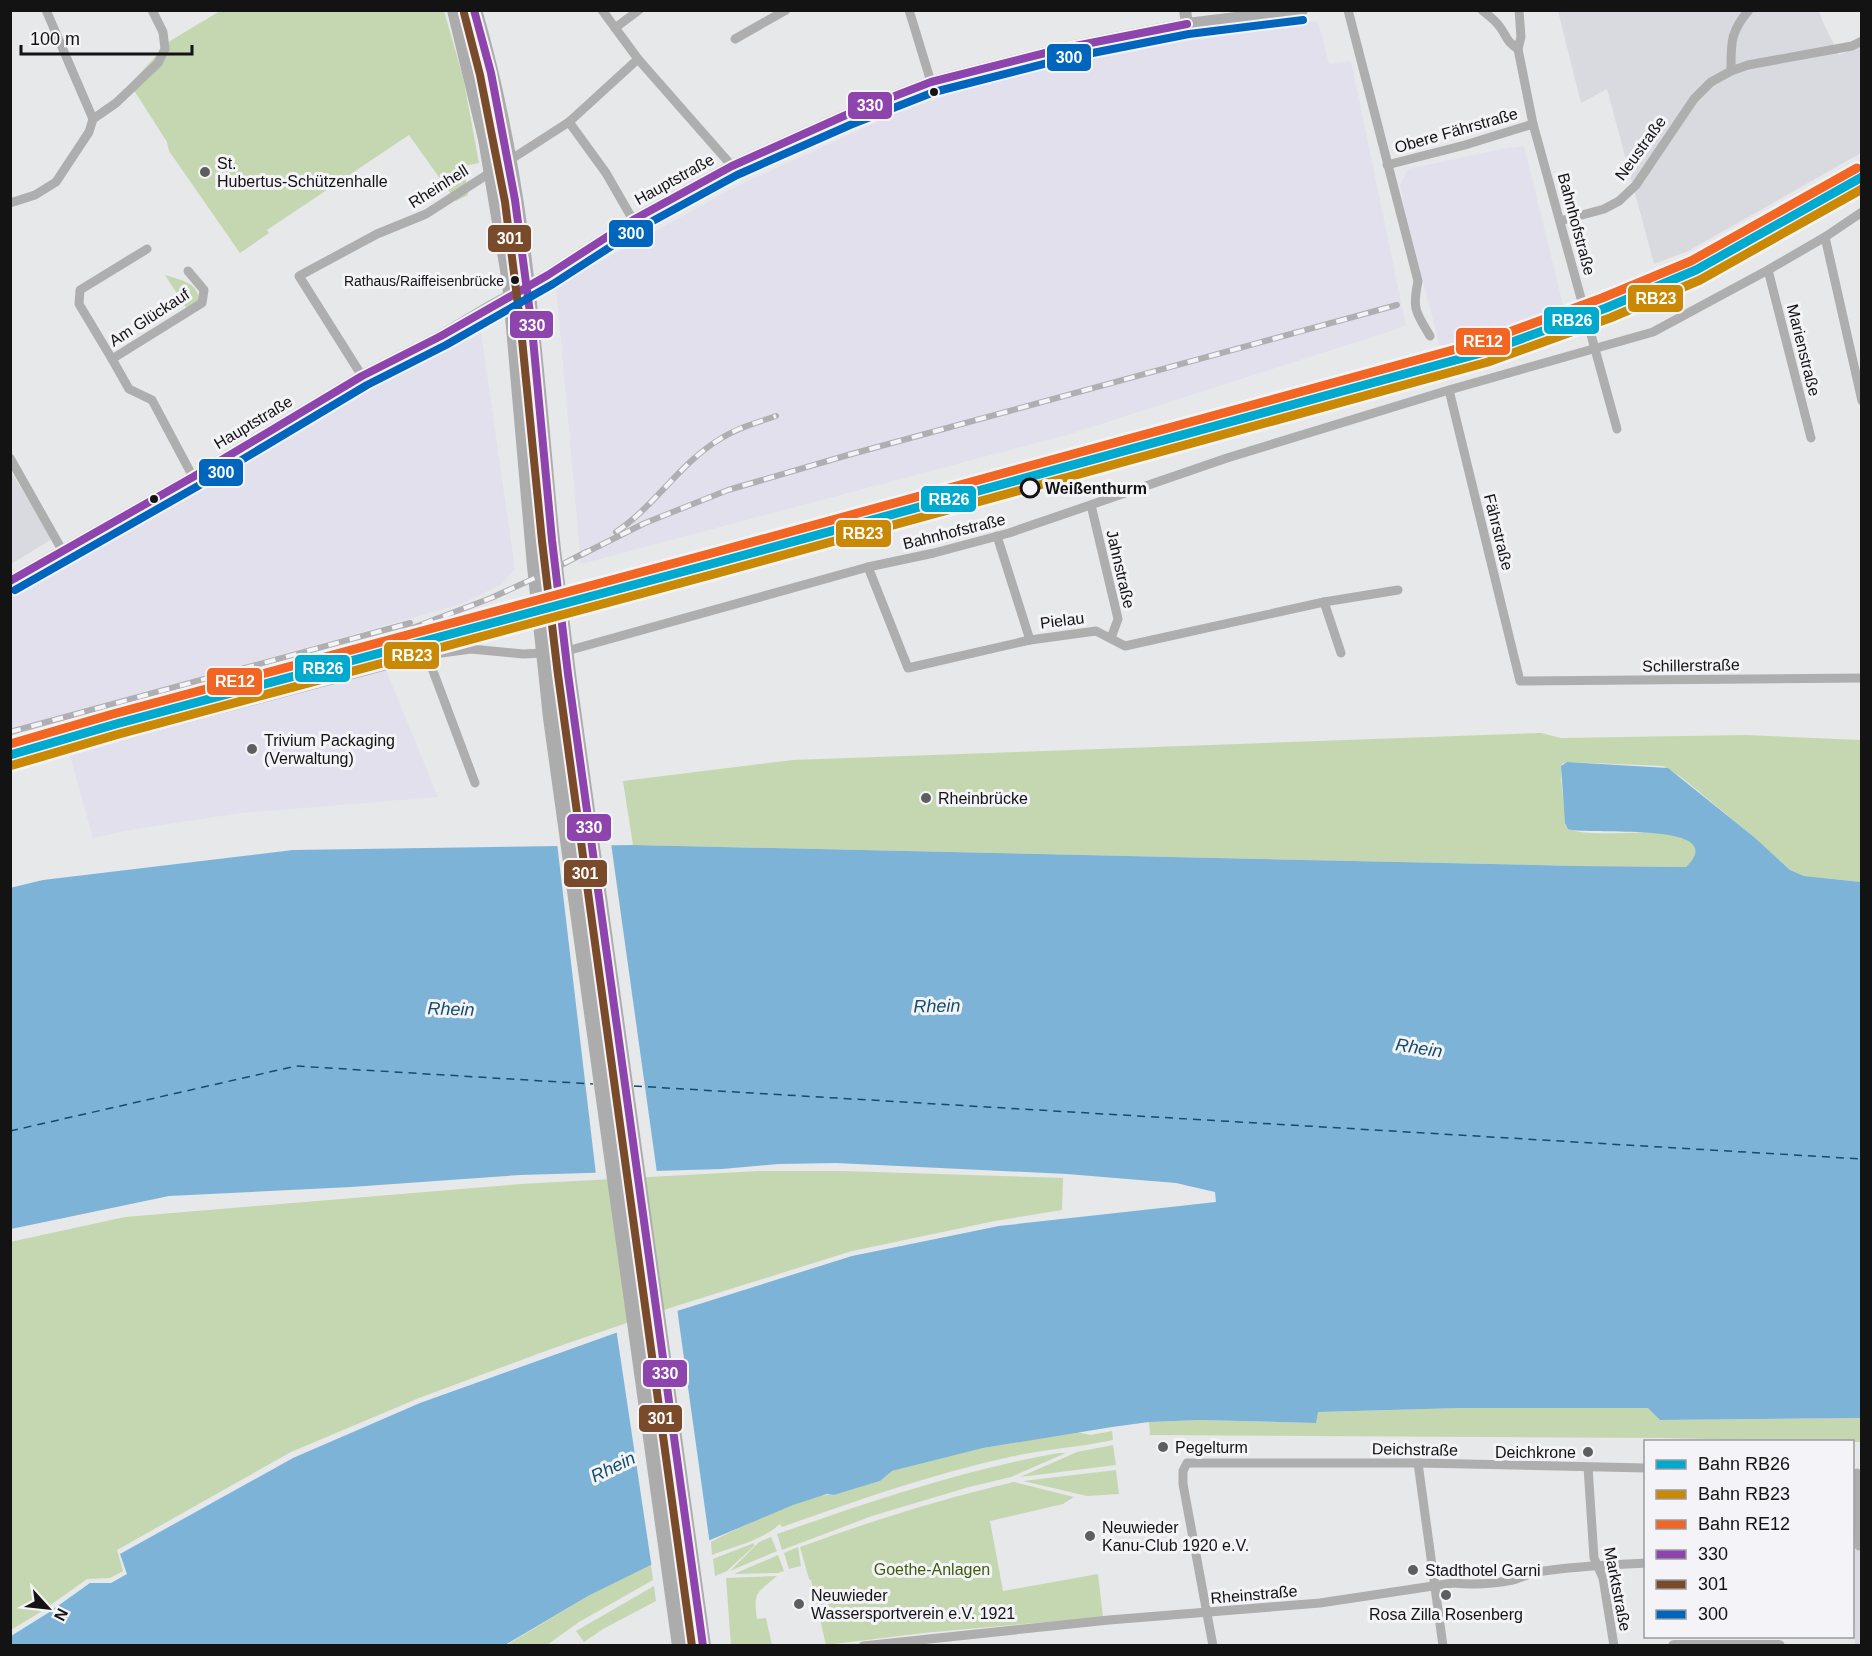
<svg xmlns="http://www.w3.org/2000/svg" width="1872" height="1656" font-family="Arial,sans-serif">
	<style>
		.built { fill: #d9dae0 }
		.industrial { fill: #e2e0ed }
		.green { fill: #c4d7b1 }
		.water { fill: #7cb3d7 }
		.pier { fill: #e7e8e9 }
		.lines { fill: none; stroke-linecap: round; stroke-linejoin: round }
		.ferry { stroke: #114d70; stroke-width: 1.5; stroke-dasharray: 8 6; stroke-linecap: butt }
		.street { stroke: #aeaeae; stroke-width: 9 }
		.secondary { stroke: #adadae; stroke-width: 12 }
		.highway { stroke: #acacad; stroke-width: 16 }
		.rail-casing { stroke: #afaeb0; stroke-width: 6 }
		.rail { stroke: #f4f4f8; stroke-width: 4; stroke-dasharray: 11; stroke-linecap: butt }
		.bus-1-casing { stroke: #f4f4f8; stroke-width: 12 }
		.bus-2-casing { stroke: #f4f4f8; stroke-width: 12 }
		.bus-3-casing { stroke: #f4f4f8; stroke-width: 12 }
		.bus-1 { stroke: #8e44ad; stroke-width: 8 }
		.bus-2 { stroke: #7a4b2a; stroke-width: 8 }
		.bus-3 { stroke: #0065bd; stroke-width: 8 }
		.rail-1-casing { stroke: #f4f4f8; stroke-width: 14 }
		.rail-2-casing { stroke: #f4f4f8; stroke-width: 14 }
		.rail-3-casing { stroke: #f4f4f8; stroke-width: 14 }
		.rail-1 { stroke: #00a9ce; stroke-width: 9 }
		.rail-2 { stroke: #c98904; stroke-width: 9 }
		.rail-3 { stroke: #f26522; stroke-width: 9 }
		.bus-dot { fill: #131314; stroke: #f4f4f8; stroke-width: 2 }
		.poi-dot { fill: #5d5e5f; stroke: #f4f4f8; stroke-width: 2 }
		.stop-dot { fill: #f4f4f8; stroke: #131314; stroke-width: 3 }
		.labels { text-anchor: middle; stroke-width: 6; stroke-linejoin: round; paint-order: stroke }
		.bus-label { font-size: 14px; fill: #131314; stroke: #f4f4f8; text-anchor: end }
		.street-label { font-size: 16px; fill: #131314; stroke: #f4f4f8 }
		.poi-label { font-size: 16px; fill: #131314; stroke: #f4f4f8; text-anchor: start }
		.stop-label { font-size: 16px; font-weight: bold; fill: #131314; stroke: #f4f4f8; text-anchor: start }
		.park-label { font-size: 16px; fill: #3d5c08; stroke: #f4f4f8 }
		.water-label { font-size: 18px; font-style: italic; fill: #114d70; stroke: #f4f4f8 }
		.line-badge { stroke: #f4f4f8; stroke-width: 2 }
		.badge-label { font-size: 16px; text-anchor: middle; font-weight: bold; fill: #fff }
	</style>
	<rect width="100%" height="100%" fill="#e7e8e9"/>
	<g class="built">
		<path d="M1558,11h261l3,9 17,35 22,-9v107l-173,98 -34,13 -47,-175 -26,14z"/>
		<path d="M10,470l42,69 -41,25h-1z"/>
		<path d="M1861,1546v99h-6l-3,-98z"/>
	</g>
	<g class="industrial">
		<path d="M1318,21l11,43 22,-3 55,265 -336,108 -489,130 -25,-278 181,-100 157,-72 83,-29 94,-23 119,-24z"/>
		<path d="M1524,146l39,159 -64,27 -59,15 -34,-131 -6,-31 8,-16 94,-20z"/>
		<path d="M480,326l35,243 -13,15 -41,20 -450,126v-141l342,-195z"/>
		<path d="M386,670l52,127 -197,16 -106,16 -42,9 -24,-86z"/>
	</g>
	<g class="green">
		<path d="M220,11h224l19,66 16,86 -15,3 4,29 -12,6 -47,-66 -142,95 2,3 -29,20 -71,-102 -2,-9 -37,-58 40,-43z"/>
		<path d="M165,275c15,5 33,7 34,25l-12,9z"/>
		<path d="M1541,733l20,5 185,-3 115,5v142l-57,-6 -14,-6 -36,-33 -73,-60 -18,-11 -96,-4 -5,2 -1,15 5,47c19,20 131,-12 131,28l-10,13 -109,-1 -945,-21 -10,-64 170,-21z"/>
		<path d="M759,1171h84l220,7 -1,32 -67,11 -143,30 -176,55 -125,43 -132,49 -128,54 -174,98 6,21 -13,7 -23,1 -45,32 -31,19 -1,-388 115,-25 396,-33z"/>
		<path d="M1461,1408h188l11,12 201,-2 1,24 -203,-4 -509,-3 -1,-13 51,-2 116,3 1,-11z"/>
		<path d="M1112,1431l1,9c-33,7 -66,9 -99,16 -79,17 -156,44 -232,71l-2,-3c-19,17 -45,22 -68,31l-1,-13 11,-6c23,-10 91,-45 112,-41l46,-14 12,-10 91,-23 94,-16 14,3z"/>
		<path d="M1113,1445l3,20 -96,12 57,-25z"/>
		<path d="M1059,1453h7l-55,24 -42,10 -97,29 -90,34 -5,-16c93,-32 185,-64 282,-81z"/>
		<path d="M1116,1470l3,24 -32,2 -64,-15z"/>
		<path d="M1014,1482l60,15 -11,7 -73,17 13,70 95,-17 5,43 -180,16 -97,12 -15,-65 -2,-1 -9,-32c71,-26 141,-48 214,-65z"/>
		<path d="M771,1537l6,14 -47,20 29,-29z"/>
		<path d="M754,1543v3l-27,25 -12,5 -2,-17z"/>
		<path d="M798,1547l3,19 -12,3 -5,-16z"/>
		<path d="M778,1555l6,16 -6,2 -44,1z"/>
		<path d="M651,1565l2,15 -74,42 -32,23 -42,1 83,-50z"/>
		<path d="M777,1576c-20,17 -24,16 -20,43l9,-1 6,27h-41l-5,-67z"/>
		<path d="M654,1586l2,15 -53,28 -19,13 -8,-11z"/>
	</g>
	<path class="water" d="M1567,762l101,6 86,69 36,33 14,6 57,6v536l-201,2 -12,-12h-187l-143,4 -2,11 -116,-3 -51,2 -37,5 -129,21 -91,23 -12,10 -46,14 -7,-1 -34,11 -142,60 -63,31 -83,49h-494v-9l37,-23 42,-30h21l16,-9 -7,-20 173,-96 127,-55 257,-92 175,-55 147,-30 217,-24 -1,-10 -39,-9 -109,-9 -231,-11 -58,1 -56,5 -202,6 -169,12 -182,9 -158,33 -1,-341 33,-8 250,-30 340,-5 945,21 108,1c48,-47 -100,-31 -118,-38l-3,-6 -4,-57z"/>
	<g class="pier">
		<path d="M557,843h54l46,330 -61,2z"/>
		<path d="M677,1308l33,237 -58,24 -36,-241z"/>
	</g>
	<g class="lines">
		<g class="ferry">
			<path d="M634,1086l1228,73"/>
			<path d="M10,1131l286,-65 297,18"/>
		</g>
		<g class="street">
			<path d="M46,10l47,109"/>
			<path d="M602,10l36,49 94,107"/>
			<path d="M909,10l22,72"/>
			<path d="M1348,10l70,271c-6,29 -2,31 12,55"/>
			<path d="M1482,10c6,5 13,10 18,17 8,11 5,13 18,22"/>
			<path d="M1519,10l2,27 -3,12 15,75 84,305"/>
			<path d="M615,28l24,-18"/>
			<path d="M735,39l51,-29"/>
			<path d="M1731,71l17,-6 104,-19 10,-5"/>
			<path d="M569,122l37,51 27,47"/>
			<path d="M1387,165l78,-20 68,-21"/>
			<path d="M10,203l25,-8 21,-13 33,-50 4,-13 23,-16 42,-40 7,-14 -2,-17 -11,-22"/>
			<path d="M1560,221l44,-12 15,-8 17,-16 58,-86 17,-17 20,-11c0,-28 -1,-39 18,-61"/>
			<path d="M1825,237l37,164"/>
			<path d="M1768,270l43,168"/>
			<path d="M188,271l16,19 -2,13 -90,56 17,30 23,11 41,77"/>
			<path d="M112,359l-33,-55 1,-14 67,-41"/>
			<path d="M362,376l-63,-100 78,-42 49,-20 143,-92 69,-63"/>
			<path d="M1449,390l71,291 342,-3"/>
			<path d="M10,458l52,92"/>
			<path d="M1091,505l27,114 -7,19"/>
			<path d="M997,536l33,104"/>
			<path d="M868,567l40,101 122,-28 66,-9 29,15 199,-44 74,-12"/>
			<path d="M1324,602l17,51"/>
			<path d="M427,655l48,128"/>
			<path d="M10,765l417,-110 44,-6 52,5 40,-2 305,-85 66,-14 75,-20 218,-75 222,-68 204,-58 115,-62 57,-33 37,-25"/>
			<path d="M1418,1463l25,183"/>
			<path d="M1588,1467l6,91 9,20 11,68"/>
			<path d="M1857,1473l2,73"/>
			<path d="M863,1646l246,-26 211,-17 133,-20c19,2 40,1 60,-3 10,-3 20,-8 31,-9 34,-5 67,-6 102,-8"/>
			<path d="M1213,1646l-30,-162v-13l4,-8h231l228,5"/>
		</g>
		<g class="secondary">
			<path d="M1185,10l2,14"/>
			<path d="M10,581l183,-104 169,-101 79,-40 52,-31 55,-30 85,-55 99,-54 114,-51 85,-33 134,-34 122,-24 115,-14"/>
			<path d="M1674,1646h105"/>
		</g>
		<g class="highway">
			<path d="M455,10l31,129 24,143 25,284 16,152 129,928"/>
			<path d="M474,10c49,167 60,340 76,511 5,51 12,102 18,153l135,972"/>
		</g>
		<defs>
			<g id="rail">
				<path d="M616,532c39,-26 64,-69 104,-93 17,-11 36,-16 56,-23"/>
				<path d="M581,555l64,-32 83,-33 120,-35 549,-150"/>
				<path d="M402,632l89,-34 57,-26 38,-20"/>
				<path d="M10,732l400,-109"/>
			</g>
		</defs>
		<use href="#rail" class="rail-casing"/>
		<use href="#rail" class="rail"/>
		<defs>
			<g id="bus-1">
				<path d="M474,10l17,63 24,127 17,128 20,212 16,134 135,972"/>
				<path d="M10,581l183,-104 169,-101 79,-40 107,-61 85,-55 99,-54 114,-51 85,-33 134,-34 122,-24"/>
			</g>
			<path id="bus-2" d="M464,13l16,62 25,127 16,127 21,212 16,134 134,971"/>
			<path id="bus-3" d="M15,590l183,-104 169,-101 79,-40 107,-61 85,-55 99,-54 113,-50 84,-33 133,-34 122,-24 114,-14"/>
		</defs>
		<use href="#bus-1" class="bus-1-casing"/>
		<use href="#bus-2" class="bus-2-casing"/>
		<use href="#bus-3" class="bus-3-casing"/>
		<use href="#bus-1" class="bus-1"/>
		<use href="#bus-2" class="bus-2"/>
		<use href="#bus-3" class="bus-3"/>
		<defs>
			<path id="rail-1" d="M10,755l106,-31 599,-161 770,-211 121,-44 90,-38 166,-93"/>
			<path id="rail-2" d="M13,765l106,-31 599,-161 770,-211 122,-44 90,-38 162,-91"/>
			<path id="rail-3" d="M10,744l103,-30 599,-161 770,-211 120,-44 89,-37 166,-93"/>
		</defs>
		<use href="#rail-1" class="rail-1-casing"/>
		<use href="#rail-2" class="rail-2-casing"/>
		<use href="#rail-3" class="rail-3-casing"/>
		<use href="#rail-1" class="rail-1"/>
		<use href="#rail-2" class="rail-2"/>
		<use href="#rail-3" class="rail-3"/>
	</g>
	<g class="bus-dot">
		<circle cx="934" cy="92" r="5"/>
		<circle cx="515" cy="280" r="5"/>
		<circle cx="154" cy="499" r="5"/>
	</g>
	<g class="poi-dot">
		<circle cx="205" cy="172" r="6"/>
		<circle cx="252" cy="749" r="6"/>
		<circle cx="926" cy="798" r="6"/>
		<circle cx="1163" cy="1447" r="6"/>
		<circle cx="1588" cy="1452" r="6"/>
		<circle cx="1090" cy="1536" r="6"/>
		<circle cx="1413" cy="1570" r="6"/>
		<circle cx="1446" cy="1595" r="6"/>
		<circle cx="799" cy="1604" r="6"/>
	</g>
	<circle class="stop-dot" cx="1030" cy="488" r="9"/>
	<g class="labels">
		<g class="bus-label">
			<text x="504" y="286">Rathaus/Raiffeisenbrücke</text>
		</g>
		<g class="street-label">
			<text transform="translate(1456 130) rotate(-16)" y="6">Obere Fährstraße</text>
			<text transform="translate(1640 148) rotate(-54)" y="6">Neustraße</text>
			<text transform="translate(674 179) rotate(-29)" y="6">Hauptstraße</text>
			<text transform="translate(438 186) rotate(-32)" y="6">Rheinhell</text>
			<text transform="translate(1577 224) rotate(75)" y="6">Bahnhofstraße</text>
			<text transform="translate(149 317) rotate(-33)" y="6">Am Glückauf</text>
			<text transform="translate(1804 350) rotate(76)" y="6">Marienstraße</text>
			<text transform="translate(253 422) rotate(-31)" y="6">Hauptstraße</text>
			<text transform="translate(954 531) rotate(-14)" y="6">Bahnhofstraße</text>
			<text transform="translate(1499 532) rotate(76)" y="6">Fährstraße</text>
			<text transform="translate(1121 569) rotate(77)" y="6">Jahnstraße</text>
			<text transform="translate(1062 620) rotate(-7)" y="6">Pielau</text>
			<text transform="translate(1691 665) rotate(-1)" y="6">Schillerstraße</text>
			<text transform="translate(1415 1449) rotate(1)" y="6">Deichstraße</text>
			<text transform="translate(1618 1589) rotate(79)" y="6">Marktstraße</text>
			<text transform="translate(1254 1594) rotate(-5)" y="6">Rheinstraße</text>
		</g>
		<g class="poi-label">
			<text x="217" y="169">St.<tspan x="217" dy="18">Hubertus-Schützenhalle</tspan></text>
			<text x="264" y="746">Trivium Packaging<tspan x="264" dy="18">(Verwaltung)</tspan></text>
			<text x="938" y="804">Rheinbrücke</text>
			<text x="1175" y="1453">Pegelturm</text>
			<text x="1576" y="1458" text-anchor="end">Deichkrone</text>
			<text x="1102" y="1533">Neuwieder<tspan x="1102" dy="18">Kanu-Club 1920 e.V.</tspan></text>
			<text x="1425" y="1576">Stadthotel Garni</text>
			<text x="811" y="1601">Neuwieder<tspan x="811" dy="18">Wassersportverein e.V. 1921</tspan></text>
			<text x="1446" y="1620" text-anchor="middle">Rosa Zilla Rosenberg</text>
		</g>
		<g class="stop-label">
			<text x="1045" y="494">Weißenthurm</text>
		</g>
		<g class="park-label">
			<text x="932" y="1575">Goethe-Anlagen</text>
		</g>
		<g class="water-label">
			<text transform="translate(937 1006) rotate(-1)" y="6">Rhein</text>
			<text transform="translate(451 1009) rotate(2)" y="6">Rhein</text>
			<text transform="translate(1419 1048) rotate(9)" y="6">Rhein</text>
			<text transform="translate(613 1467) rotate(-26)" y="6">Rhein</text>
		</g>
	</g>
	<g class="line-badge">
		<rect x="1046" y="43" width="46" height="29" rx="6" fill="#0065bd"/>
		<rect x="847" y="91" width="46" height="29" rx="6" fill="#8e44ad"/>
		<rect x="608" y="219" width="46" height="29" rx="6" fill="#0065bd"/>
		<rect x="487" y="224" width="45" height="29" rx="6" fill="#7a4b2a"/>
		<rect x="1627" y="284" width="57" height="29" rx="6" fill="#c98904"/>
		<rect x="1543" y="306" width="57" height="29" rx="6" fill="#00a9ce"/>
		<rect x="509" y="310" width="45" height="29" rx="6" fill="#8e44ad"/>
		<rect x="1455" y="327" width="56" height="29" rx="6" fill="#f26522"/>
		<rect x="198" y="458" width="46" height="29" rx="6" fill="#0065bd"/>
		<rect x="920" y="485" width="57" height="28" rx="6" fill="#00a9ce"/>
		<rect x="835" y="519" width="57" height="29" rx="6" fill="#c98904"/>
		<rect x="383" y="641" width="57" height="29" rx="6" fill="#c98904"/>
		<rect x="294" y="654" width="57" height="29" rx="6" fill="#00a9ce"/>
		<rect x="206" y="667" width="57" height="29" rx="6" fill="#f26522"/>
		<rect x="566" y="813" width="46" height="29" rx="6" fill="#8e44ad"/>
		<rect x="563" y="859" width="45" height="29" rx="6" fill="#7a4b2a"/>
		<rect x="642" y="1359" width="46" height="29" rx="6" fill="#8e44ad"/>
		<rect x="638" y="1404" width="45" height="29" rx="6" fill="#7a4b2a"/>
	</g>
	<g class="badge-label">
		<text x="1069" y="63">300</text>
		<text x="870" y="111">330</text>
		<text x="631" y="239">300</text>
		<text x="510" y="244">301</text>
		<text x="1656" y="304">RB23</text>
		<text x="1572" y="326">RB26</text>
		<text x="532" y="331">330</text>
		<text x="1483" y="347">RE12</text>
		<text x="221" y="478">300</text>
		<text x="949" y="505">RB26</text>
		<text x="863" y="539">RB23</text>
		<text x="412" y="661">RB23</text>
		<text x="323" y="674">RB26</text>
		<text x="235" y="687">RE12</text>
		<text x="589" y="833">330</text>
		<text x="585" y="879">301</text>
		<text x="665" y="1379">330</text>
		<text x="661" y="1424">301</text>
	</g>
	<rect width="1872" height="1656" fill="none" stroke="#131314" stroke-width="24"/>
	<rect x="1644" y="1440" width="210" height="198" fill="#f4f4f8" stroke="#9a9a9d" stroke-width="1.5"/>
	<rect x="1656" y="1460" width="30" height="9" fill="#00a9ce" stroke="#9a9a9d" stroke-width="1.5"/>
	<text x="1698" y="1470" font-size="18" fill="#131314">Bahn RB26</text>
	<rect x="1656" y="1490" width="30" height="9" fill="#c98904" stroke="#9a9a9d" stroke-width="1.5"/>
	<text x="1698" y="1500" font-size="18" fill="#131314">Bahn RB23</text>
	<rect x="1656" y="1520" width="30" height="9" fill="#f26522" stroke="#9a9a9d" stroke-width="1.5"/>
	<text x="1698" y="1530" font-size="18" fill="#131314">Bahn RE12</text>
	<rect x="1656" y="1550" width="30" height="9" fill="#8e44ad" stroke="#9a9a9d" stroke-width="1.5"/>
	<text x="1698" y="1560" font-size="18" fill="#131314">330</text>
	<rect x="1656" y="1580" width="30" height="9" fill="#7a4b2a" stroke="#9a9a9d" stroke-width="1.5"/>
	<text x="1698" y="1590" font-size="18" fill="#131314">301</text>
	<rect x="1656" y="1610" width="30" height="9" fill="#0065bd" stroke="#9a9a9d" stroke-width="1.5"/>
	<text x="1698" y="1620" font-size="18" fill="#131314">300</text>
	<g transform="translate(48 1608) rotate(117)" stroke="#f4f4f8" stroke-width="4.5" paint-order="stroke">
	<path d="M0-4.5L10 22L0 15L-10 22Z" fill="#131314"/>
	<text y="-9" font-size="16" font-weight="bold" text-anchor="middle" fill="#131314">N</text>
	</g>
	<path d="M21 45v9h171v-9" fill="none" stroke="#131314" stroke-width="3"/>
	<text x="30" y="45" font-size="18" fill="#131314" stroke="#f4f4f8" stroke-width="4.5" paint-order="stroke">100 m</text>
</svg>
